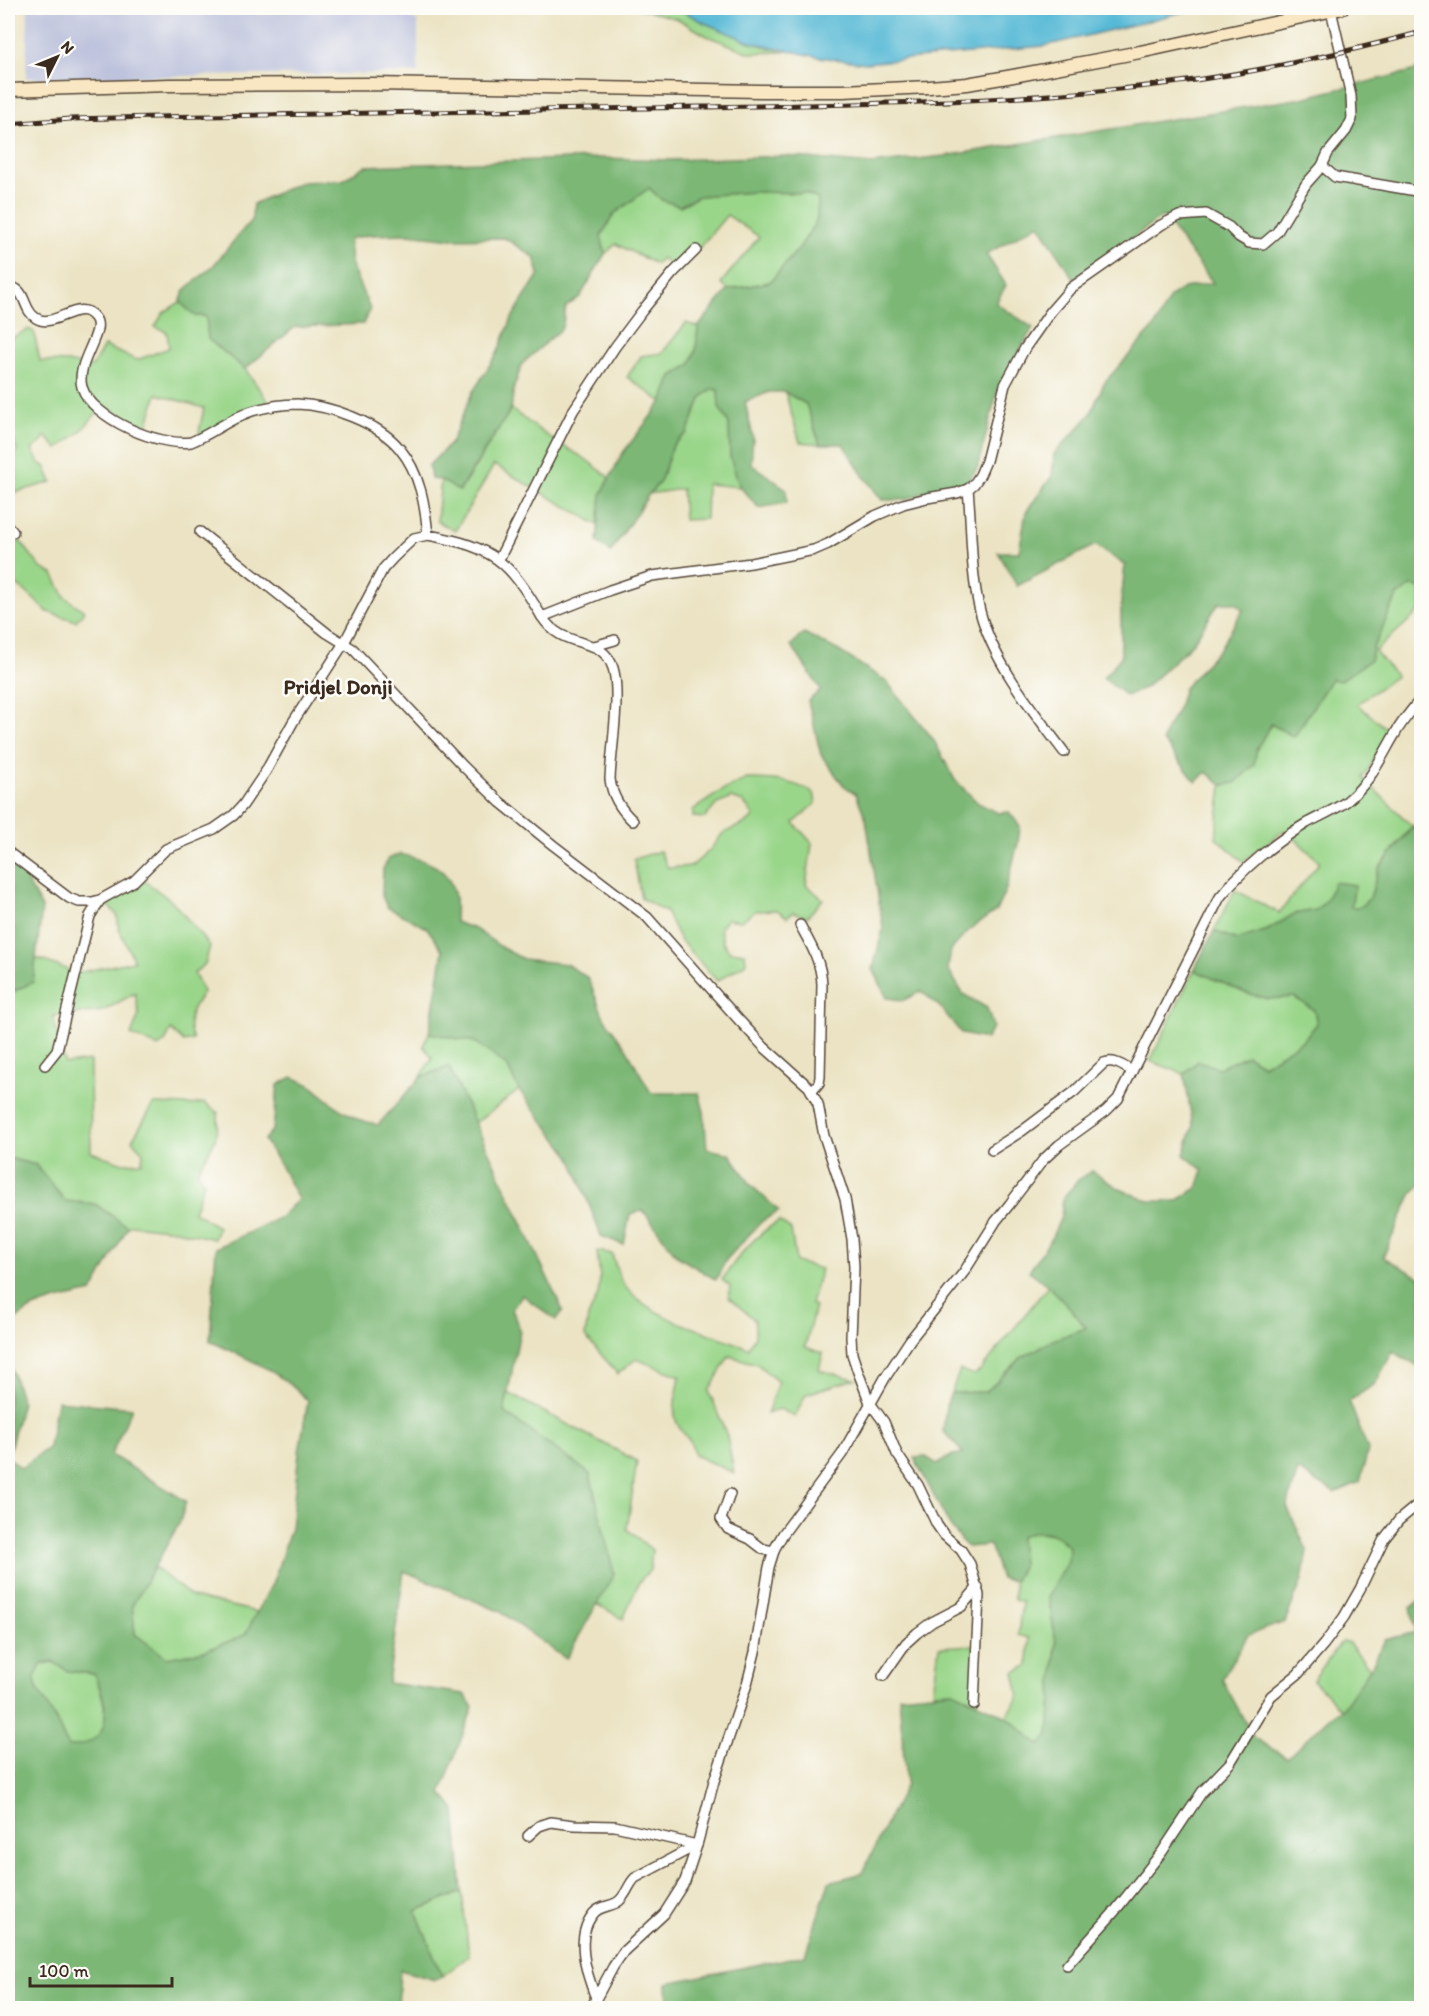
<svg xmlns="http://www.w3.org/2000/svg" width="1429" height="2016" font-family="Itim,sans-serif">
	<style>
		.industrial { fill: #bec3dd }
		.green { fill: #9ad68a; stroke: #6a8054; stroke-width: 1.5 }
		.forest { fill: #7bb776; stroke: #5b704a; stroke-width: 1.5; fill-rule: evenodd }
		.water { fill: #57b9d6; stroke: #49727a; stroke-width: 1.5 }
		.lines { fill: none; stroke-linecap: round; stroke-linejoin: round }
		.street-casing { stroke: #554637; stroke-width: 12 }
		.secondary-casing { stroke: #554637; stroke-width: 15 }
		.street { stroke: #fff; stroke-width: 9 }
		.secondary { stroke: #f9e7c3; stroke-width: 12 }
		.rail-casing { stroke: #3b2a1e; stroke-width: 5 }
		.rail { stroke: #fdfcf7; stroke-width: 3; stroke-dasharray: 9; stroke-linecap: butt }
		.labels { text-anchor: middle; stroke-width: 5; stroke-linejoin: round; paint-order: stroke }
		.quarter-label { font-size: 21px; font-weight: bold; fill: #3b2a1e; stroke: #fdfcf7 }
	</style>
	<rect width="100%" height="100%" fill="#fdfcf7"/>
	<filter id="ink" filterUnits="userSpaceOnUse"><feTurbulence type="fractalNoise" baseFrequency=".0167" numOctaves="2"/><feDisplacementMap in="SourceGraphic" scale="12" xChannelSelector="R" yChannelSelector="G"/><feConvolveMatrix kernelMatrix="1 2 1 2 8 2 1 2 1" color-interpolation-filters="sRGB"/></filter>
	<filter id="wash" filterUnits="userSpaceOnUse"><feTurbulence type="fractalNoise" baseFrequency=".008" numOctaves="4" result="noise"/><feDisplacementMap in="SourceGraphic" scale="24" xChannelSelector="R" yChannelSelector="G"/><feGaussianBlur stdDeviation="1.35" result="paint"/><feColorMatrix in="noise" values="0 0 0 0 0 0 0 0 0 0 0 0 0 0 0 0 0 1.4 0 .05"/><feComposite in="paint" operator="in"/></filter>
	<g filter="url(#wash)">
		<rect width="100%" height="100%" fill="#ebe3c3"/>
		<path class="industrial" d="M28,8h365l25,14v51l-392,5z"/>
		<g class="green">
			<path d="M638,8h39l28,15 45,19 35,10 -35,1 -43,-17 -29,-17z"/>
			<path d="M649,188l13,12 18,6 19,-10 54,-4 52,1 13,6 -1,21 -17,27 -30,35 -42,8 -7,-7 38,-46 -32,-22 -48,57 -17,-14 -6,6 -40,-20 -11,10 -4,-18 13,-22z"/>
			<path d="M180,302l15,14h11l2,23 37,30 26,36 -73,32 6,-29 -47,-14 -10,32 -32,-13 -11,-8 -23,26 -23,18 -13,-13 -4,7 -9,6 7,14 6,3 7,16 -42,12 -2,-9v-25l6,-2 3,-7 -9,-26v-85l21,-11 5,3 6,29 27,1 25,5 12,-21 33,14 32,-12 -2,-16 -12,-5 8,-14z"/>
			<path d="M686,323l12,4 -2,23 -6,15 -18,11 -10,26 -35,-25 14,-21 21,-3z"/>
			<path d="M712,389l6,1 1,17 10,16 1,34 10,30 -33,-3 -1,35 -22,1 -2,-31 -33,5 11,-12 13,-37 14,-12 15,-36z"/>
			<path d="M785,392l21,12 14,40 -20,-2z"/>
			<path d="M511,409l41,30 32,19 26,20 -9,17 -3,30 -104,-60 -39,66 -18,-10 4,-41 19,11z"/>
			<path d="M8,539l13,3 20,26 12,6 12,23 19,14 -8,10 -28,-9 -23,-21 -17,-12z"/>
			<path d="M1413,585l8,4v21l-46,41 21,25 -39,28 33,28 -27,46 49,48 -33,42 -9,30 -10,9h-9l-25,-6 -10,9 -22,4 -26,16 -31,10 -23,-9 21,-41 44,23 41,-51 -35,-32 -42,31 -27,-23 6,-53 13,-2 18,-18 4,-17 14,-24 23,13 37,-59 39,-18 3,-12 24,-52z"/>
			<path d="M747,779c27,0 43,1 67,14l2,10 -22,20 18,20 -6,42 17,14 -16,18 -14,-5 -6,5 -10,-7 -22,1 -14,10 -14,-2 -7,9 3,14 6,9 16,2 1,10 -29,18 -37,-41 -14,-28 -25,-14 -7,-39 26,-8 8,17 24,-2 18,-16 13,-17 25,-11 6,-6 -11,-14 -12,-4 -15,7 -11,13 -12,-1v-7l30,-20z"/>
			<path d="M145,881l28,21 37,44 -5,18 -11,9 9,19c-12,18 -18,26 -10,48l-9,2 -13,-12 -6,12 -7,5 -27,-12 8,-20 -4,-22 -32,18 -50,5 12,48 25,-3 1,91 32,11 19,-1 1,-10 -11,-12 22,-36 36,1 14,-2 14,10c2,25 -8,37 -21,58l7,11 -10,30 24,15 -4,12 -38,-9 -45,-5 -3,2 -33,-23 -30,-3 -29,-36 -28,-7v-164l25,-12 3,-24 41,15 57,-12 -15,-32 -2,-14 -14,-15 21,-8z"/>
			<path d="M1194,970l49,22 25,7 26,-2 20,13 3,14 -15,17 -39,24 -16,-10 -28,14 -21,-8 -14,13 -34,-13z"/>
			<path d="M429,1033l46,9 32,24 12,24 -44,33 -26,-56 -28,10 11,-20 -9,-11z"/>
			<path d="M779,1221l12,9 5,32 25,7 -10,35 4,2 -10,41 18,6 -4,17 36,9 -49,15 -11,23 -15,-8 -13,5 11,-32 -21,-18 -28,-8 -20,35 18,45 7,37 -40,-18c-2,-17 -9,-17 -16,-30 -8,-15 0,-33 2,-49l-44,-17 -18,15 -33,-38 3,-19 10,-22 2,-17 -3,-27 15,3c4,13 8,29 18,38 31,31 79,39 118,56l7,-12v-16l-26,-22 1,-12 -8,-6c16,-24 32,-44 57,-59z"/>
			<path d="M1049,1285l20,21 17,22 -15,5 -50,25 -35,34 -35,1 9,-23 14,5 6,-4z"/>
			<path d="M508,1393l129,68 -10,68 25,21 -2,20 -11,12 -16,37 -26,-15 17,-30 -110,-162z"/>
			<path d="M1034,1531l23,4 12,12 -1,14 -20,35 8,46 -7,93 -8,10 -34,-28 12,-22 -5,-23 14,-6 1,-28 -11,-3 4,-33 -8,-2v-19l8,-14 -2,-30z"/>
			<path d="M154,1567l38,30 65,15 -12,23 -41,16 -37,7 -32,-24 -3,-28z"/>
			<path d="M1342,1641l7,2 21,26 -28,41 -29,-30z"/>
			<path d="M978,1645l-1,57 -24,-11 -20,1 6,-45z"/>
			<path d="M53,1661l15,10 26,3c7,16 18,47 5,63 -7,8 -20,9 -31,10l-10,-23 -22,-38 -2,-9 8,-13z"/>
			<path d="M462,1892l7,64 -27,20 -26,-65z"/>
		</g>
		<g class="forest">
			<path d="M1421,69v520l-8,-4 -16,11 -24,52 -3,12 -30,21 -9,-2 -37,58 -23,-13 -14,24 -3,17 -19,18 -13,2 -16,-13 -10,10 -33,-41 3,-12 11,-18 7,-23 36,-40 23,-38 -7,-7h-17l-27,41 -46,43 -20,9 -23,-18 18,-21v-54l4,-38 -30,-20 -78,41 -19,-34h21l7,-40 26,-36 2,-22 36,-39 14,-32 51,-57 15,-29 14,-9 29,-5 -50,-67 -89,64 -35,-56 -53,30 20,31 -10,18 37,25 -34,57 -22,84 -14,17 -28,3 -31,11h-22l-20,-26 -19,-30h-23l-14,-40 -21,-12h-16l-24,10 8,35 -2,27 35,25 1,14 -28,5 -19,-21 -10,-30 -1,-34 -10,-16 -1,-17 -6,-1 -10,8 -15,36 -14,12 -13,37 -11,12 -38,58 -14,-10 4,-47 21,-41 40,-52 10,-26 18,-11 6,-15 2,-23 30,-37 42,-8 30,-35 17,-27 1,-21 -13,-6 -52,-1 -54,4 -19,10 -18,-6 -13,-12 -35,26 -13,22 4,18 -25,43 -14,10 -4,21 -40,36 -8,23 -3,22 -52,82 -18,-11 -10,-1 -2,-14 22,-22 21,-50 25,-39 16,-38 26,-42 -5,-17 -29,-19 -53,1 -44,-5 -39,1 -20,4 2,26 19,44 -7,15 -68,3 -50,42 -37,-30 -2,-23h-11l-15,-14 5,-12 28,-24 39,-47 1,-15 48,-22 42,-2 22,-14 232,-8 74,2 114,-4 86,8 74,-8 357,-58z"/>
			<path d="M804,633l35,18 47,30 47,58 22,41 23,23 20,10 11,-1 11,14 -2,17 -12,46 -10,22 -26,18 -19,21 -3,19 15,25 24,14 6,19 -7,12 -24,-5 -22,-27 -19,-16 -17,9 -17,-2 -14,-29 10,-41 -17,-109 -10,-25 -13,-9 -22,-30 -13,-54 13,-11 -30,-45z"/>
			<path d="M1421,817v368l-9,8 -29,64 38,21v91l-28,-18 -18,33 -26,17 19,49 -8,32 -25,11 -37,-23 -11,37 20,43 -5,30 -17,42 -37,13 -26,44 32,59 33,20 42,-40 13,-9 28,-40 15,-29 31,-8 -5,-25 10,-8v409h-753l-1,-25 138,-28 24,-73 33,-9 44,-89 -7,-88 54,-5 54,26 33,28 9,-10 7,-93 -8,-46 20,-35 1,-14c-16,-17 -27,-19 -49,-10l2,30 -8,14 -13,-2 -11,-34 -23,2 -17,-21 -36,-68 12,-1 11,7 16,-9 10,-2 -20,-22 3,-25 5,-13 35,-1 35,-34 32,-18 33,-12c-17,-23 -34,-41 -57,-57l22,-32 10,-22 2,-19 15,-18 14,-9 28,18 29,12h28l20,-13 6,-18 -19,-15 9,-29 -9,-52 14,-13 21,7 28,-13 16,10 39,-24 15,-17 -3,-14 -20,-13 -26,2 -25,-7 -49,-22 20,-39 23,9 31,-10 26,-16 22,-4 10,-9 8,-19 21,3 -4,22h9l10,-9 9,-30z"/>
			<path d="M400,854c27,7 50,12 55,44 1,8 0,17 0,24l20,7 29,20 19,10 43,5 22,14 16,40 22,30 25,45h48l5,19 3,37 23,5 21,31 28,26 -17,10 -36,39 -10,20 -39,-24 -34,-46 -13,4 -6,31 -23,-9 -30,-79 -52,-67 -12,-24 -32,-24 -46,-9 14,-82 -16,-23 -40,-21 -5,-11 1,-27 6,-11z"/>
			<path d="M8,862l12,7 22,39 -9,74 -25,12z"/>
			<path d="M449,1067l114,244 -7,9 -34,-25 -10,14 8,21 -16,82 86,62 24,100 -48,85 -67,-48 -95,-40 -16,112 76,11 9,13 -32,86 14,17 7,82 -46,19 26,65 -7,4 -35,-10 -2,38h-390v-650l14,44 -14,55 13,11 28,-21 8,-46 75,7 -21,47 75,46 -6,21 -48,84 3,28 32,24 37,-7 41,-16 28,-53 18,-54 8,-76 9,-51c-29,-31 -61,-42 -98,-60l6,-93 65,-31 17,-18 -19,-36 -15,-23 9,-11 5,-44 14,-8 18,8 28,23 19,11 21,6 43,-48zM53,1662l15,9 26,3c16,32 21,70 -26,73l-10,-23 -22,-38 -1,-9 7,-13z"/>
			<path d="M8,1158l28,7 29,36 30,3 33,23 -36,65c-28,7 -72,11 -84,40z"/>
		</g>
		<path class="water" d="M677,8h520l-56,15 -97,23 -178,17 -48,-6 -68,-15 -45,-19z"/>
	</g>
	<g filter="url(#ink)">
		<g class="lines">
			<defs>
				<g id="street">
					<path d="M1322,166l6,-13 18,-22 6,-12 -1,-23 -20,-86"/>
					<path d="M8,287c19,0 14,23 28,31 18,12 44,-22 59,0 11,14 -20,44 -13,69 10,32 78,60 109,55 21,-8 39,-24 61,-31 14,-4 30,-7 45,-7 33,1 82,19 103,45 20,24 25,56 28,86 66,12 81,26 114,82l68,-27 42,-14 99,-13 63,-13 14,-6 47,-28 28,-12 24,-6 30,-5 11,-4 6,-5 6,-9 6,-14 19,-76 20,-37 26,-37 20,-23 90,-63 18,-9 27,-2 23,13 10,10 10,6 14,1 14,-12 29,-48 16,-18 13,11 87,15"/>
					<path d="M968,489c4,41 2,82 12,122 13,51 53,100 84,141"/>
					<path d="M8,526l5,6"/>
					<path d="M200,532l127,101 26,16 111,118 36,35 53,43 94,72 91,102 26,28 45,40 9,17 6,32 21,63 7,40 2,28 -3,70 1,17 6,18 12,31 14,19 13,32 21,31 19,40 7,10 17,15 9,14 9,31 -5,110"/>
					<path d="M499,559l74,-148 42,-64 27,-36 31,-38 23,-23"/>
					<path d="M542,617c13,20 29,22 50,29 10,3 18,12 21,22 8,25 -2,83 -3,111 2,17 10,30 23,42"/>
					<path d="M594,646l21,-6"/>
					<path d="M8,852l61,46 10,4h13l8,-2 34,-19 32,-32 48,-20 20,-14 9,-10 23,-34 27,-49 51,-79 39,-74 10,-11 21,-20 14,-3"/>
					<path d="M800,925c11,20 21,36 22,59l-2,93 -1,6 -7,8"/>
					<path d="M45,1065l12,-15 33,-134 10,-16"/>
					<path d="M992,1150l30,-19 52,-39 30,-29c10,-4 19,3 28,8"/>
					<path d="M730,1494l-9,25 7,10 22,10 13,10 11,2"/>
					<path d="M883,1676l23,-33 11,-10 15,-11 29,-15 17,-20"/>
					<path d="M528,1836l11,-10 12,-4 23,3 41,1 82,19"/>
					<path d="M1067,1965l48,-54 47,-59 40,-60 28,-29 41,-67 27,-22 26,-30 20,-27 16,-28 24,-50 15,-19 23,-19"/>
					<path d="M596,1998c-10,-25 -22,-62 -2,-85 7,-8 18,-6 25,-12 8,-7 9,-16 16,-23l62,-33"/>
					<path d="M591,2008l22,-41 11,-16 40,-37 21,-33 12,-36 17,-64 33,-97 8,-32 14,-85 6,-19 8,-14 59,-80 43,-76 25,-38 54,-68 32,-51 13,-16 34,-45 16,-15 47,-34 12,-12 102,-202c25,-31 54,-54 87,-74 13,-7 28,-13 40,-22 25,-21 32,-40 48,-67 7,-13 18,-25 27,-37"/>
				</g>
				<path id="secondary" d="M8,90l161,-5 203,-1 389,7h82l86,-4 38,-3 46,-8 127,-24 203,-44"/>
			</defs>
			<use href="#street" class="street-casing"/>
			<use href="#secondary" class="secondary-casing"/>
			<use href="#street" class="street"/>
			<use href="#secondary" class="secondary"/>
			<defs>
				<path id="rail" d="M8,124l62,-5 88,-2c181,-3 362,-7 542,-10 158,-3 315,-4 472,-24 84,-10 167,-29 250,-51"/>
			</defs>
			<use href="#rail" class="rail-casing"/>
			<use href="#rail" class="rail"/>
		</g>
	</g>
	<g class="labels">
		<g class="quarter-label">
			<text x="338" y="694">Pridjel Donji</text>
		</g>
	</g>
	<rect width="1429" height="2016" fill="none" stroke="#fdfcf7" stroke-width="30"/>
	<g transform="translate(57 57) rotate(47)" stroke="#fdfcf7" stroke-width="4.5" paint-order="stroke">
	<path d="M0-4.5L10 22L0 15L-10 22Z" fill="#3b2a1e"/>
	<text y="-9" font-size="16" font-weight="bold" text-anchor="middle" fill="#3b2a1e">N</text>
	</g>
	<path d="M30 1977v9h142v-9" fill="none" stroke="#3b2a1e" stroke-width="3"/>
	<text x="39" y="1977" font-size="18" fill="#3b2a1e" stroke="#fdfcf7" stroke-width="4.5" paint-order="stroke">100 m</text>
</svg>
